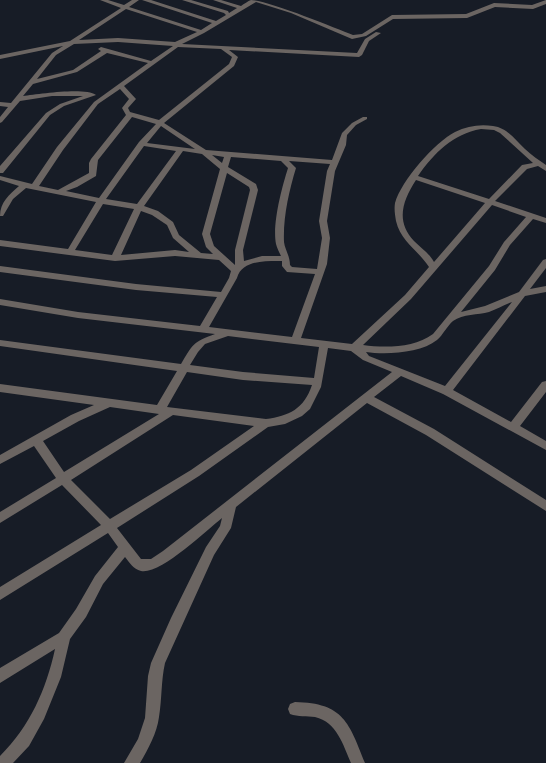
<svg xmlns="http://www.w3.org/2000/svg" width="546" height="763" font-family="'Alegreya Sans',sans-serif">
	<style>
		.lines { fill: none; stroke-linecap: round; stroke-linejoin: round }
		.minor { fill: #6b6562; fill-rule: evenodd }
	</style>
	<rect width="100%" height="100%" fill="#171c26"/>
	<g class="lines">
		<g class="minor">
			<path d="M100,0h8l16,5 8,-5h7l-10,7 72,23 11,-7 -70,-23h9l65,21 10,-6 -2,-2 -42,-13h9l37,11 1,2 8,-5 -24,-8h8l20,6c3,-2 7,-5 10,-6 16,0 84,28 102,35l9,-1 30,-19 74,-1 28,-11 38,2 14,-5v4l-13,5 -38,-2 -28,11 -74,1 -27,17 -14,3 -61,-26 -35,-11 -52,31 -22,11 175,9 8,-14 11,-7 5,1 -12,8 -7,14 -3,2 -130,-7 9,7 -4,9 -70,57 42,27 126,10 10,-27 10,-10 11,-6h4v2l-11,6 -9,10 -1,10 -11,26 -8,50 3,17 -3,26 -26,74 51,6 53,-49 24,-28c-11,-17 -28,-25 -33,-46 -1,-6 -2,-12 -1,-18 6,-22 40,-61 60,-71 12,-6 25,-8 38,-6 15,2 22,14 32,23 6,6 14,11 21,16v6l-8,-5 -11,3 -32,32 51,17v5l-13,-4 -23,26 -15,25 -34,42 24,-6 34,-14 24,-32 3,-1v9l-16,21 16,-3v6l-21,4 -72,94 58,32 31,-40 4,-1v11l-26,34 26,15v9l-103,-56 -42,-18 -27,21 60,32 112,71v11l-120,-76 -59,-32 -131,104 -5,21 -17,27 -49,108c-4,18 -3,36 -6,54 -2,16 -11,32 -19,46h-16l14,-24 7,-21 3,-42 3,-13 20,-45 35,-71 14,-21 2,-8c-16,13 -62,57 -81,53 -8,-2 -11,-8 -16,-14l-22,27 -17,33 -16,22 -9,38 -17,42 -15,27 -16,17h-13v-7c30,-30 46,-66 55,-107l-55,34v-15l59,-35 17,-24 19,-33 23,-29 -10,-14 -108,67v-13l101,-62 -39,-40 -62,38v-11l56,-34 -22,-32 -34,18v-9l71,-40 23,-10 -94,-13v-8l157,21 20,-34 -177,-25v-6l181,24c12,-20 12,-22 34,-30l-137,-16 -78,-13v-6l78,13 122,14 17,-29 -81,-7 -136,-18v-6l136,18 85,8 8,-14 2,-7 -12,-11 -44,-4 -60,5 -115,-15v-6l68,9 28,-47 -70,-14 -13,11 -10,17h-3c0,-14 9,-21 19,-30l-19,-6v-4l32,8 25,-37 37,-45 54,-39 -41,-10 -30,19 -44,12 -10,12c16,-2 62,-9 73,-1l-32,11 -14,9 -47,58h-3v-7l46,-53 14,-9 23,-8h-31l-32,5 -18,21 -2,1v-6l8,-10 -8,-1v-4l11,1 41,-50 11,-7 -63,13v-4l70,-14 51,-33zM126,9l71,23 -22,10 -57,-4 -39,2zM118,42l55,4 -22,15 -50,-14 -3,2 3,2 -28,19 -36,9 19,-24 18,-11zM178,47l43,2 11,8 -3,7 -70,56 -29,-8 -2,-4 8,-9 -12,-13zM120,89l9,10 -7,9 4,7 -35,44 -2,4v10l-31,17 -19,-4 24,-36 35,-46zM132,117l24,7 -17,18 -40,56 -33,-7 11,-4 19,-11 2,-16zM161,126l31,21 3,2 -48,-6zM481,129l13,1 6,3 33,30 -11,2 -33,34 -71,-23c16,-23 35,-42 63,-47zM144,146l32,5 -39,53 -31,-5zM183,151l19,3 18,15 -18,65 4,13 7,7 -12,-1 -22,-18 -6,-13 -15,-11 -14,-5zM212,155l12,2 -2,6zM231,157l50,4 7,7c-6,19 -16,56 -12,76 1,4 3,8 5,12h-19l-18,5 -1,-11 15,-60 -2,-6 -28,-17zM289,161l41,3 -3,7 -8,50 3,17 -5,31 -25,-2 -2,-2c0,-9 -5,-15 -6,-23 -1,-25 5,-51 12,-74zM227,173l22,14 1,3 -15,60v15l-21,-19 -4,-12zM416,180l69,23 -51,59c-5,-9 -13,-14 -20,-21 -19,-20 -11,-41 2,-61zM103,204l31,5 -22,46 -37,-5zM492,205l34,12 -22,25 -15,24 -56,68c-19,14 -48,14 -70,11l48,-46zM141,211l11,4 15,10 6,13 16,14 -14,-2 -54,5zM282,261v5l5,6 28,2 -23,63 -83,-10 28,-49c5,-18 29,-17 45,-17zM512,302l-67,84 -76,-30 -3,-4c20,3 55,1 71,-12 6,-5 10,-14 16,-19 10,-7 25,-6 36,-9 8,-3 15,-7 23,-10zM228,336l91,11 -5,31 -71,-6 -53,-7 8,-13 7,-8zM328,348l23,3 12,9 29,12 -229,179 -12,8h-10l-24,-31 82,-52 69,-49 17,-3 17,-8 8,-7 11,-22zM187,372l56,8 69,5c-8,24 -23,31 -46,34l-99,-12zM110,407l49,7 -95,58 -21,-31 36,-20zM173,415l81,11 -63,44 -81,49 -39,-39z"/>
			<path d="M295,702c49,1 54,21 70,61h-14c-8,-18 -14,-41 -36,-46 -8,-1 -17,0 -25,-3l-2,-5 2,-5z"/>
		</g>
	</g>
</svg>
